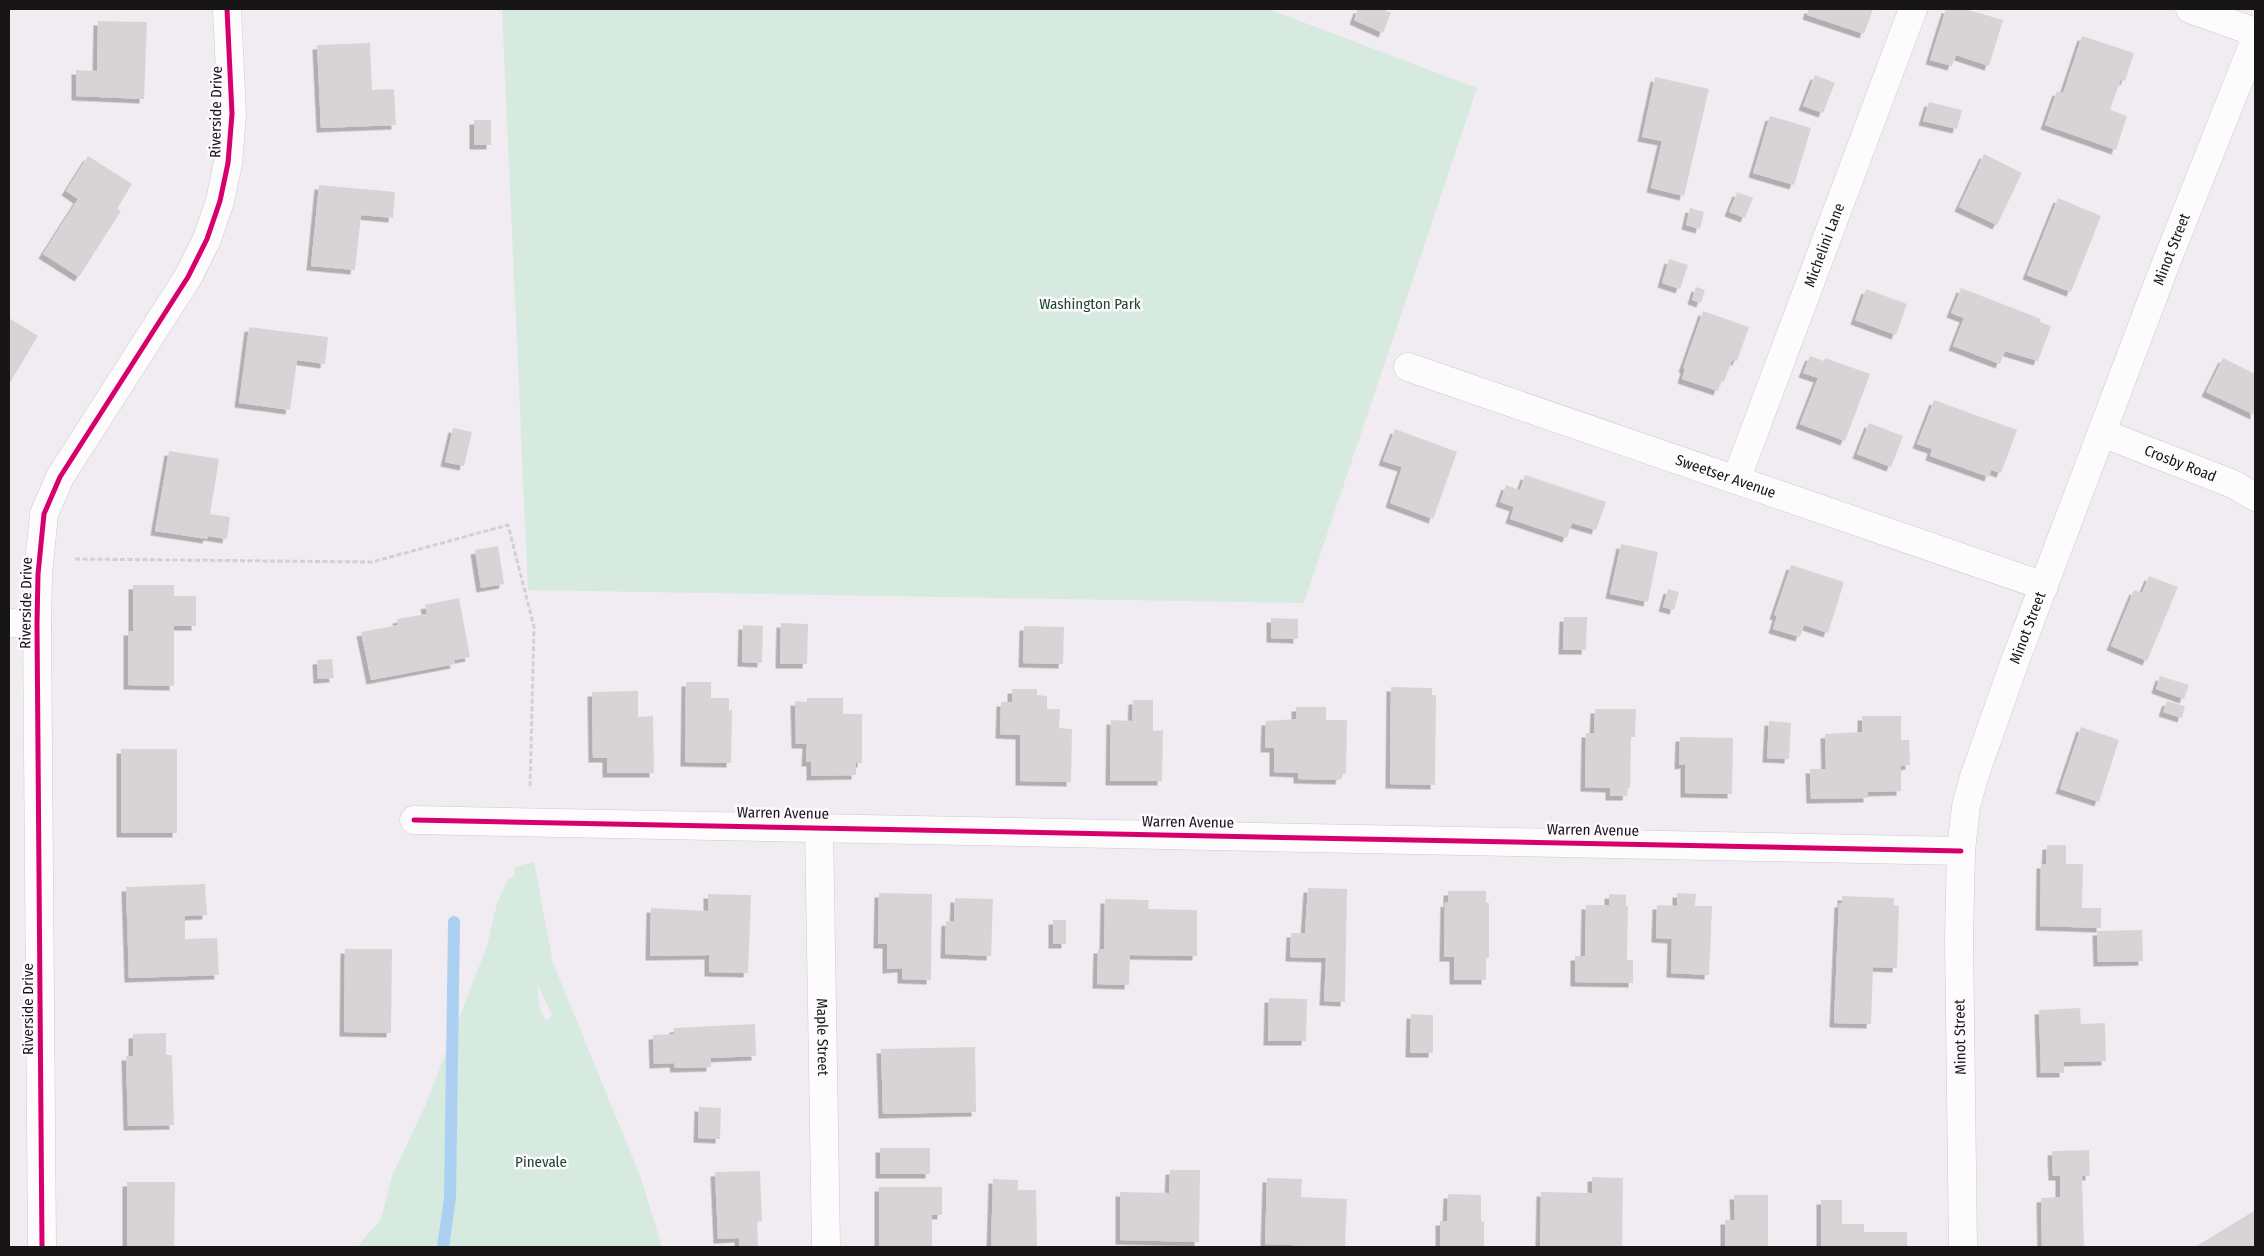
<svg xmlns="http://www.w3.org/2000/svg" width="2264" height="1256" font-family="'Fira Sans Condensed',sans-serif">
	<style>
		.green { fill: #d6eadf; fill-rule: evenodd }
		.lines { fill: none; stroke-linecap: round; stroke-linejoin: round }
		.stream { stroke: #acd0f2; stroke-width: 12 }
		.building { fill: #d8d4d6; filter: url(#shadow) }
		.minor-casing { stroke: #cdc9cd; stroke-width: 29 }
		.path { stroke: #d2d1d2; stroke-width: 3; stroke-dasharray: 5 2.5; stroke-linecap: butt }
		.minor { stroke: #fdfcfd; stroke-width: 28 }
		.cycleway-casing { stroke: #fff8fe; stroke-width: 8 }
		.cycleway { stroke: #d6006c; stroke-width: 5 }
		.labels { text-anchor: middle; stroke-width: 5; stroke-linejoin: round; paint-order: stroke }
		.street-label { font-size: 15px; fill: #181517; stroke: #fff8fe }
		.park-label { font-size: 15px; fill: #164a31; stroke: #fff8fe }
	</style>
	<defs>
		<filter id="shadow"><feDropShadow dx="-4.5" dy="4.5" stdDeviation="0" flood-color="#0004"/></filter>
	</defs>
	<rect width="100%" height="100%" fill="#f1ecf1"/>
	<g class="green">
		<path d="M502,9h766l209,79 -173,515 -776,-13z"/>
		<path d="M534,862l19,101 88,215 21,69h-305l24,-28 11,-43 34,-72 61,-158 10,-43 12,-25 6,-2 -1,-9zM538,985l14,30 -5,6c-8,-9 -10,-24 -9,-36z"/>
	</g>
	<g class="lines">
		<path class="stream" d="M443,1247l7,-49 4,-276"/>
	</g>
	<g class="building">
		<path d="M1358,9h24l9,4 -8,20 -29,-13z"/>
		<path d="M1809,9h64l-9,25 -57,-19z"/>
		<path d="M1946,9h19l38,11 -14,46 -33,-11 -4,11 -22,-6z"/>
		<path d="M98,21l49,1 -3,77 -68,-3v-26l21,1z"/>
		<path d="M2082,36l52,17 -9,28 -4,-2 -11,31 17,6 -11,34 -71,-25 12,-34 6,2z"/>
		<path d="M370,43l2,47 22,-1 2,36 -75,3 -4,-83z"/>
		<path d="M1815,75l20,8 -12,30 -20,-7z"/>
		<path d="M1655,77l54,12 -25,107 -33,-8 11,-47 -20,-4z"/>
		<path d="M1929,102l33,8 -5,19 -34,-8z"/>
		<path d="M1770,116l41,12 -17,57 -41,-12z"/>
		<rect x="474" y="120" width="17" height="25"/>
		<path d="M1984,154l38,19 -25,52 -38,-18z"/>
		<path d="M88,156l44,28 -15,25 4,2 -42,66 -36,-23 35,-55 -12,-8z"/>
		<path d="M319,185l76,7 -2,26 -32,-3 -6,55 -44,-4z"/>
		<path d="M1737,192l16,6 -8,20 -16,-6z"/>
		<path d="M2058,198l43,18 -30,76 -44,-17z"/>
		<path d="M1690,208l14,4 -4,17 -14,-4z"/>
		<path d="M1669,259l19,6 -8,24 -18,-6z"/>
		<path d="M1696,287l9,3 -4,13 -9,-3z"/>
		<path d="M1961,288l80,31 -1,3 11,4 -13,35 -33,-10 -5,13 -47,-18 11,-28 -13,-5z"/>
		<path d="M1866,289l41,15 -11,31 -41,-15z"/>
		<path d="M1703,311l46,16 -12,34 -5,-1 -8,22 -3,-1 -3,10 -36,-12 3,-10 -2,-1z"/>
		<path d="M9,318l29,18 -29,48z"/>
		<path d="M249,327l79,10 -3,27 -28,-4 -7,50 -51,-7z"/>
		<path d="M1810,356l14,5 1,-3 45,16 -25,67 -45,-17 18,-46 -15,-5z"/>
		<path d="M2223,358l32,16v41l-49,-23z"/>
		<path d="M1934,400l83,30 -16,43 -10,-3 -2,7 -59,-21 2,-7 -15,-5z"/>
		<path d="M1869,423l34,13 -12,31 -34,-13z"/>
		<path d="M453,428l19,4 -8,34 -19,-4z"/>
		<path d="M1395,429l62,23 -24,67 -43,-16 12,-36 -19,-6z"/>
		<path d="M169,451l50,8 -9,55 20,3 -3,22 -19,-3 -1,3 -52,-8z"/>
		<path d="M1525,475l81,27 -10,28 -24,-7 -5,15 -57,-19 4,-12 -14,-5 6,-17 14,5z"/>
		<path d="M1621,544l37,8 -10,50 -38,-8z"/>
		<path d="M498,546l6,38 -23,4 -6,-38z"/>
		<path d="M1791,565l53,17 -16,51 -24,-8 -4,12 -27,-8 4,-13 -3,-1z"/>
		<path d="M2149,576l29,11 -31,74 -36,-15 23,-56 8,3z"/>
		<path d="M133,585h41v11h22v30h-22v60l-46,-1v-54h5z"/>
		<path d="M1668,589l11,3 -5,18 -11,-3z"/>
		<path d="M459,598l11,59 -16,3 1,4 -84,16 -10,-48 37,-7 -1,-6 30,-5 -2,-9z"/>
		<path d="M1564,617h23l-1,33h-23z"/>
		<path d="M1271,618l27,1v20l-27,-1z"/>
		<path d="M781,623l27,1 -1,40h-27z"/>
		<path d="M743,625l20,1 -1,37 -20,-1z"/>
		<path d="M1024,626l40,1 -1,37 -40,-1z"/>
		<path d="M332,659l2,19 -16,1 -1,-19z"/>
		<path d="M2160,676l29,9 -5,14 -28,-10z"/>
		<path d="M686,682h25v16h18v12h3l-1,53 -46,-1z"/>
		<path d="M1391,687l41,1v7h4l-1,90 -45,-1z"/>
		<path d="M1012,689h25v6l10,1v13h13l-1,19 13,1 -1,53 -51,-1v-46l-20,-1 1,-32h11z"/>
		<path d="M638,691v26l15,-1 1,57h-47v-15h-14l-1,-66z"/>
		<path d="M807,698h36v16h19v49h-6v12l-45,1v-14h-5l1,-18h-11l-1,-43 12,1z"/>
		<path d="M1133,700h20v31l10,-1 -1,51h-52l1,-61 21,1z"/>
		<path d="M2167,701l18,5 -3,12 -19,-6z"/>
		<path d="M1296,707h30v13h21l-1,54h-5l-1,6 -42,-1v-6l-24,-1v-24h-9l1,-27 30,-2z"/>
		<path d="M1595,709h41l-1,28h-4l-1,51h-2l-1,8h-17v-8l-25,-1 1,-54h8z"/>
		<path d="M1862,716h39v24h8l1,25 -9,1v25l-33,1v6l-57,1 -1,-30h16l-1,-35 37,-2z"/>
		<path d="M1769,721l22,2 -2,36 -22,-1z"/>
		<path d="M2081,727l38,13 -20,62 -39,-13z"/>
		<path d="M1680,737l53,1 -1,56 -47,-1v-29l-6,1z"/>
		<rect x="121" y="749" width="56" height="84"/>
		<path d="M2047,845h19v19h17l-1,44h19v20l-61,-2 1,-62h5z"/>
		<path d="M205,884l2,31 -22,1v23l32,-1 2,37 -90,3 -3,-91z"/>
		<path d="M1308,888l39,1 -2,113 -21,-1 2,-43 -36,-1 1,-24h14z"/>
		<path d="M1448,891h38v12h3v55h-3v22h-32v-23h-10l1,-55 3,1z"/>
		<path d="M879,893l53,1 -1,86 -29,-1v-11l-15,1v-25h-9z"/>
		<path d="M1677,893l19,1 -1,12h17l-3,69 -38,-2 1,-34 -16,-1 1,-33 20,1z"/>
		<path d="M708,894l43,1 -3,78 -39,-1v-17l-59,1 1,-48 57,3z"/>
		<path d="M1609,894l17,1v11h2l-1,54h6v23l-58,-1v-26h10l1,-51h23z"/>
		<path d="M1842,896l52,2v7l5,1 -2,62 -24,-1 -2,57 -37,-1 5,-120h3z"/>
		<path d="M955,898l38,1 -2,57 -46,-2 1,-33 8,1z"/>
		<path d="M1105,899l44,1 -1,9 49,1v46l-67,-1 -1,30 -32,-1 1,-35h6z"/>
		<rect x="1053" y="920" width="13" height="24"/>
		<path d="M2142,930l1,31 -45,1 -1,-31z"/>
		<path d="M345,949h47l-1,84 -47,-1z"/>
		<path d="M1269,998l38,1 -1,42h-38z"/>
		<path d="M2080,1008l1,16 24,-1 1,38 -42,1v11h-23l-2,-63z"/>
		<path d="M1411,1014l22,1v38h-23z"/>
		<path d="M755,1024l1,32 -45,2v9l-36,1 -1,-5 -20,1 -1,-29 21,-1v-6z"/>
		<path d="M166,1033v22h6l2,70 -46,1 -2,-70h7v-22z"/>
		<path d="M975,1047l1,65 -93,2 -2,-65z"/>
		<path d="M699,1107l22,1 -1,31 -22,-1z"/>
		<rect x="880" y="1148" width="50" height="26"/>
		<path d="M2089,1150l1,26h-8l2,71h-42l-1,-49 19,-1v-21h-7l-1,-25z"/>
		<path d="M1170,1170h30l-1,72 -79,-2v-48l49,1z"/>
		<path d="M760,1171l2,50h-5l1,26h-19v-9l-21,1 -3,-67z"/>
		<path d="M1592,1177l31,1 -1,69 -82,-1 1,-54 51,1z"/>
		<path d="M1267,1178l35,1 -1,18 46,2 -2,48 -80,-3z"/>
		<path d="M993,1179l25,1v10h18l1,57h-46z"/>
		<path d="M127,1182h48l-1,65h-47z"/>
		<path d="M879,1187h63v28h-10v32h-53z"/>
		<path d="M1448,1194l33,1v26l3,1v25h-44v-26h7z"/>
		<path d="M1734,1195h34v52h-43v-27h10z"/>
		<path d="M1821,1200h21v24h22v8h43v15h-86z"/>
		<path d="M2254,1211l1,36h-60z"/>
	</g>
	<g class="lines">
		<defs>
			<g id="minor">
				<path d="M2190,9l65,23"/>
				<path id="s1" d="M1408,367l636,219"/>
				<path id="s2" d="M2102,433l131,51 22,13"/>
				<path id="s3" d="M1736,480l177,-471"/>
				<path d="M9,623l28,1"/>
				<path d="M414,820l1547,31"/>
				<path id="s4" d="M819,826l7,421"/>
				<path d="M42,1247l-5,-623 1,-50 6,-60 16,-37 128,-200 19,-38 13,-38 8,-38 4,-49 -5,-105"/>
				<path id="s5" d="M1963,1247l-4,-309 2,-87 5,-45 8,-29 41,-116 151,-398 89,-223"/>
			</g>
		</defs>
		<use href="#minor" class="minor-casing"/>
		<path class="path" d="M75,559l297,3 136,-37 26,102 -4,162"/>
		<use href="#minor" class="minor"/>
		<defs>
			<g id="cycleway">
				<path d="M414,820l1547,31"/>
				<path d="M42,1247l-5,-623 1,-50 6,-60 16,-37 128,-200 19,-38 13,-38 8,-38 4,-49 -5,-105"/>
			</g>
		</defs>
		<use href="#cycleway" class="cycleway-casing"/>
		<use href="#cycleway" class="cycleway"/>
	</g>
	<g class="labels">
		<g class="street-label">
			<text transform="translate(216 112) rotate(-89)" y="5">Riverside Drive</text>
			<text dy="5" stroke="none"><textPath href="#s3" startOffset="251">Michelini Lane</textPath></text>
			<text dy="5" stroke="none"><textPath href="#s5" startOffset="1035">Minot Street</textPath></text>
			<text dy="5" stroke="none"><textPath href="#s2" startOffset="84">Crosby Road</textPath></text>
			<text dy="5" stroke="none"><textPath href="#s1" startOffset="336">Sweetser Avenue</textPath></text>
			<text transform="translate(26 603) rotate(-89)" y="5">Riverside Drive</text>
			<text dy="5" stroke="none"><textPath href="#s5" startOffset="630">Minot Street</textPath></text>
			<text transform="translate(783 813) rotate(1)" y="5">Warren Avenue</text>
			<text transform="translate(1188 822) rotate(1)" y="5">Warren Avenue</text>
			<text transform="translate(1593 830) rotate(1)" y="5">Warren Avenue</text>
			<text transform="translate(28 1009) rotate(-90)" y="5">Riverside Drive</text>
			<text dy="5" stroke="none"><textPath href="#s4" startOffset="211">Maple Street</textPath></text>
			<text transform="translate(1960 1037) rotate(-91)" y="5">Minot Street</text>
		</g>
		<g class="park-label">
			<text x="1090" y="309">Washington Park</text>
			<text x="541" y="1167">Pinevale</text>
		</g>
	</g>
	<rect width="2264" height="1256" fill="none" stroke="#181517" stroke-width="20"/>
</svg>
